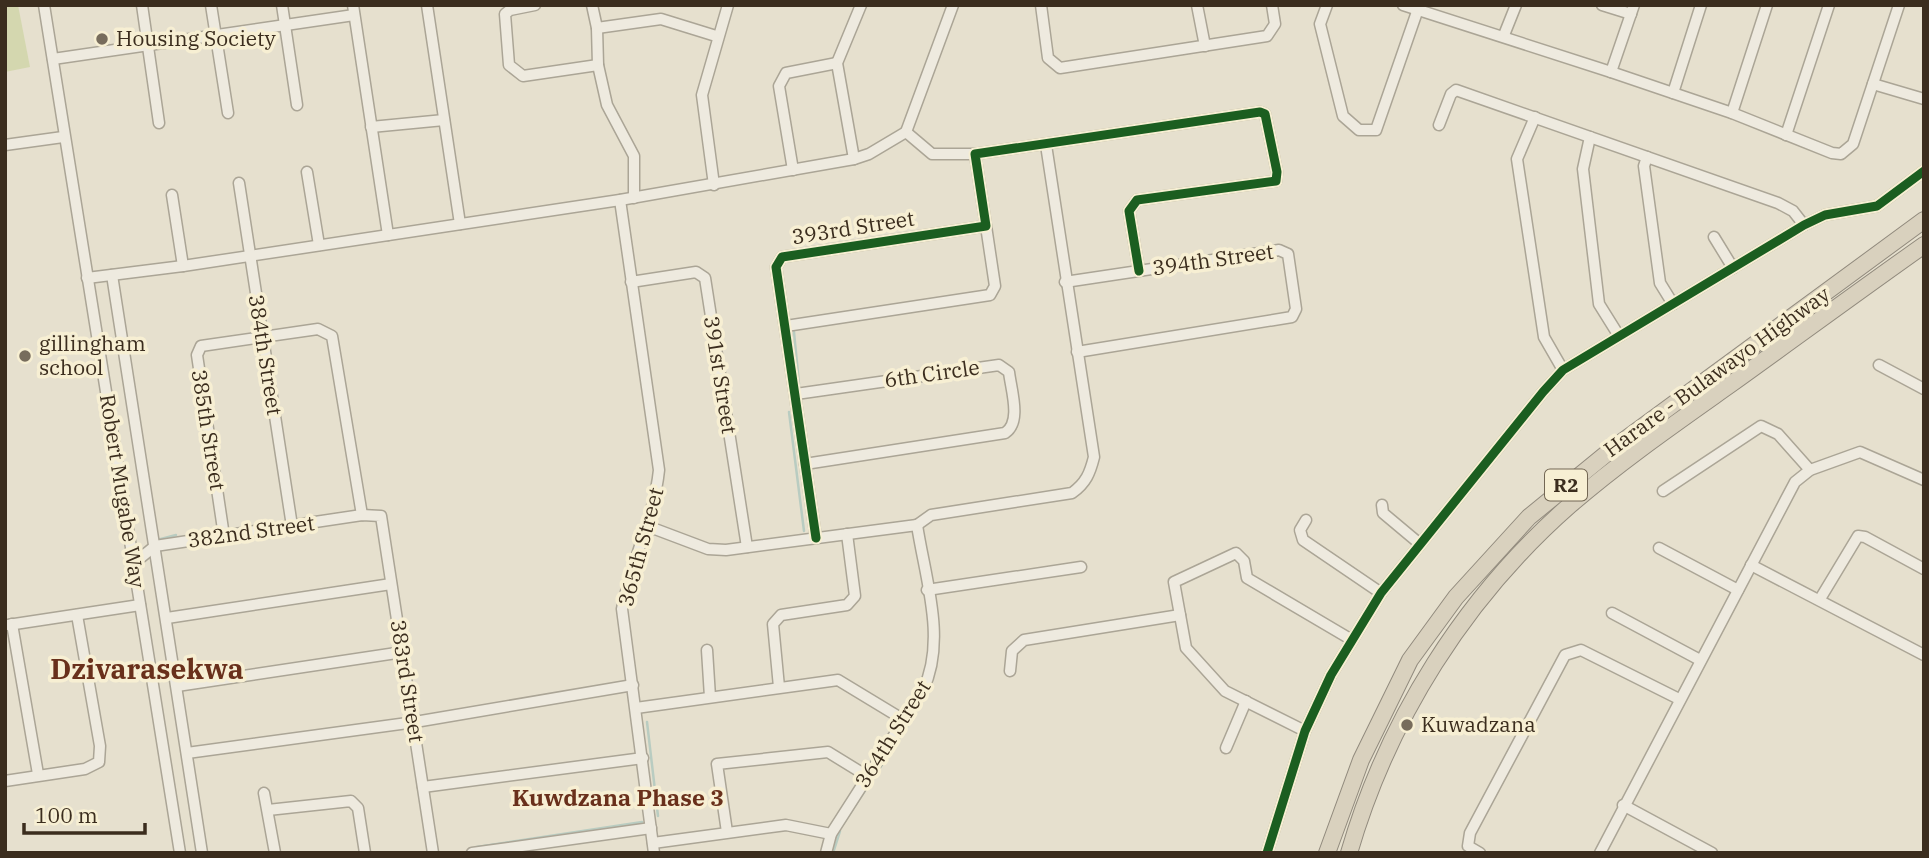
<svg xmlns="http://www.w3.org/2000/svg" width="1929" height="858" font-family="'IBM Plex Serif',serif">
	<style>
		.green { fill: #d4d7af }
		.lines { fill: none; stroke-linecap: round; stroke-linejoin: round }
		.stream { stroke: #b9ccc1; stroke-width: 2.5 }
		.minor-casing { stroke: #aba596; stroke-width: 13 }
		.highway-casing { stroke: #918a7d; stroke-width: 18 }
		.minor { stroke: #eeeadf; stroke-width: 10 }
		.highway { stroke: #d9d1be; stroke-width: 16 }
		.cycleway-casing { stroke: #f7efd3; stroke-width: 13 }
		.cycleway { stroke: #1b5e20; stroke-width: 9 }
		.poi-dot { fill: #776c5c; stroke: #f7efd3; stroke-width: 2.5 }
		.labels { text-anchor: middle; stroke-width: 7; stroke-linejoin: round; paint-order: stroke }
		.shield { fill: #f7efd3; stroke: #736754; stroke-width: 2 }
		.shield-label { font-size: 19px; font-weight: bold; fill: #3b2d1e }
		.poi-label { font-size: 21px; fill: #3b2d1e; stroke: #f7efd3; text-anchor: start }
		.street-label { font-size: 21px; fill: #3b2d1e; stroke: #f7efd3 }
		.neighbourhood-label { font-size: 23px; font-weight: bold; fill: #69301b; stroke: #f7efd3 }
		.district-label { font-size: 28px; font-weight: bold; fill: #69301b; stroke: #f7efd3 }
	</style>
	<rect width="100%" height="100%" fill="#e6e0ce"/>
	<path class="green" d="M5,5h13l12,62 -25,5z"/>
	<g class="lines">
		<g class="stream">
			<path d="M794,332l5,52"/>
			<path d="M789,412l15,119"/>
			<path d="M157,540l19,-5"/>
			<path d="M647,722l11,94"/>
			<path d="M843,824l71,-108"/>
			<path d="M477,847l165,-25"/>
			<path d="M833,853l7,-22"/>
		</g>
		<defs>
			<g id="minor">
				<path d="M44,5l136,848"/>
				<path d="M142,5l17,118"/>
				<path d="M211,5l17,108"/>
				<path d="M282,5l15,100"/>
				<path d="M353,5l35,230"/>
				<path d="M427,5l33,219"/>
				<path d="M535,5l-25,5 -5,4 4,51 14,11 75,-11"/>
				<path d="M592,5l5,23 1,37 9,40 27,51v42"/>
				<path d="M1041,5l7,53 12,10 207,-32 8,-12 -3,-19"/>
				<path d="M1197,5l8,41"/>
				<path d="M1327,5l-7,19 23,92 16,14h17l42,-121"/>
				<path d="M1403,5l208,67 121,41 100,40 9,1 12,-10 46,-139"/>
				<path d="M1602,5l29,9"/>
				<path d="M597,28l64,-9 55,17"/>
				<path d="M1504,35l12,-30"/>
				<path d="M53,59l301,-44"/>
				<path d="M1611,72l23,-67"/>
				<path d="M1873,84l51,15"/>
				<path d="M1673,93l28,-88"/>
				<path d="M1732,113l35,-108"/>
				<path d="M1535,117l-18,42 27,178 19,33"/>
				<path d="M1439,125l12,-31 5,-4 322,113 15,8 11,14"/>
				<path d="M371,127l73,-7"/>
				<path d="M906,132l47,-127"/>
				<path d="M1786,135l43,-130"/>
				<path d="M1590,137l-7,32 16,135 20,32"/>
				<path d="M5,145l58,-8"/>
				<path d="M1647,157l-3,9 16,117 13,21"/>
				<path d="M854,159l-17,-96 24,-58"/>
				<path d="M793,170l-14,-84 7,-13 51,-10"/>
				<path d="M307,172l12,73"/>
				<path d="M239,183l53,343"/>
				<path d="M714,185l-12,-90 26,-90"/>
				<path d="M172,195l11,71"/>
				<path d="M620,200l39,270c-5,48 -28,92 -37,139l32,244"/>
				<path d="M1714,237l19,31"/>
				<path d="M112,275l90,578"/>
				<path d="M87,278l96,-12 437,-66 234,-41 15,-5 37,-22 26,22h43"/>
				<path d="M631,282l65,-10 9,6 42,269"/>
				<path d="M1065,282l214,-32 9,4 8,55 -4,8 -215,35"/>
				<path d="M786,326l204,-31 5,-9 -9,-60"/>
				<path d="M1879,365l45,24"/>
				<path d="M796,394l203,-29 10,7c2,18 13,50 -4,61l-200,31"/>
				<path d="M1663,491l98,-65 17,8 32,36"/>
				<path d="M1382,505l1,8 37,31"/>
				<path d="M1306,520l-6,10 3,10 78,53"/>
				<path d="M917,525l14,-10 141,-22c14,-10 18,-20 22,-36l-48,-312"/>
				<path d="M647,526l61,23 18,1 191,-25"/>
				<path d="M224,536l-27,-181 4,-9 117,-17 14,7 30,179"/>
				<path d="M816,538l-40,-271 6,-10 204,-31 -11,-72 285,-42 5,2 12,58 -1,9 -139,19 -8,11 10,60"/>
				<path d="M1659,548l79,42"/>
				<path d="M133,564l22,-18 207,-31 19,1 52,337"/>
				<path d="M1751,565l173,90"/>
				<path d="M927,590l154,-23"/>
				<path d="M1820,599l38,-63 7,1 59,32"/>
				<path d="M1612,613l88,47"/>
				<path d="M167,618l224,-34"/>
				<path d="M12,624l26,150"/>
				<path d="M8,625l132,-20"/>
				<path d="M707,650l3,47"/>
				<path d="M1010,671l2,-20 12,-11 156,-25"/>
				<path d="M177,686l226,-34"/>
				<path d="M779,687l-6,-63 8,-9 66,-10 8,-9 -8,-62"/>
				<path d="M636,708l202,-28 66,40"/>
				<path d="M1305,731l-80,-40 -39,-43 -12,-66 62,-29 8,8 3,17 105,62"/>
				<path d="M1226,748l20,-47"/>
				<path d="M187,753l228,-31 218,-37"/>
				<path d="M5,781l80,-12 14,-7 1,-16 -23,-131"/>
				<path d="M423,787l220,-29"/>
				<path d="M264,793l11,60"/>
				<path d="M1623,805l89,48"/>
				<path d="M268,810l83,-9 7,7 7,45"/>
				<path d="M727,832l-10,-68 111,-12 39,24"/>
				<path d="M653,843l133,-18 45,9"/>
				<path d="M472,853l179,-25"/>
				<path d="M826,853l5,-19 92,-144c24,-50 2,-112 -6,-165"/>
				<path d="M1267,853l38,-122 26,-56 50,-82 162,-201 20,-22 241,-145 21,-10 52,-9 47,-35"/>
				<path d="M1480,853l-12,-7 2,-13 95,-178 16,-5 98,49"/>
				<path d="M1600,853l195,-371 15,-12 50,-18 64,28"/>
			</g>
			<g id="highway">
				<path d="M1327,853l34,-93 49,-100 46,-63 73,-80 82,-67 313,-230"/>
				<path d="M1349,853c39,-134 116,-256 221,-348 51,-44 106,-82 161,-121 64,-46 128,-93 193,-139"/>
			</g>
		</defs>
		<use href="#minor" class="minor-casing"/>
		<use href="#highway" class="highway-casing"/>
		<use href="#minor" class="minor"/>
		<use href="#highway" class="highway"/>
		<defs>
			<g id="cycleway">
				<path d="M816,538l-40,-271 6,-10 204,-31 -11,-72 285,-42 5,2 12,58 -1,9 -139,19 -8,11 10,60"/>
				<path d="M1267,853l38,-122 26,-56 50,-82 162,-201 20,-22 241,-145 21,-10 52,-9 47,-35"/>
			</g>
		</defs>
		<use href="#cycleway" class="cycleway-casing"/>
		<use href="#cycleway" class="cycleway"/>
	</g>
	<g class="poi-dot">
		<circle cx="102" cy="39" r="7"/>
		<circle cx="25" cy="356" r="7"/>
		<circle cx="1407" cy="725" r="7"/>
	</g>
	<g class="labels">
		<rect class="shield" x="1545" y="469.5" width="42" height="31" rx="5"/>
		<g class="shield-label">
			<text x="1566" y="492">R2</text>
		</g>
		<g class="poi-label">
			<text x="116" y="46">Housing Society</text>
			<text x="39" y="351">gillingham<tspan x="39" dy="24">school</tspan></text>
			<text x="1421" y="732">Kuwadzana</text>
		</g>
		<g class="street-label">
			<text transform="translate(853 228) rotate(-9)" y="7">393rd Street</text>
			<text transform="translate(1213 260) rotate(-8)" y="7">394th Street</text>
			<text transform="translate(265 355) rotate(81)" y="7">384th Street</text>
			<text transform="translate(1717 372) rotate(-36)" y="7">Harare - Bulawayo Highway</text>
			<text transform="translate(932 374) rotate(-8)" y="7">6th Circle</text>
			<text transform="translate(720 375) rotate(81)" y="7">391st Street</text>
			<text transform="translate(208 430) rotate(81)" y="7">385th Street</text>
			<text transform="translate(122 491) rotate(81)" y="7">Robert Mugabe Way</text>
			<text transform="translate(251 532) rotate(-8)" y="7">382nd Street</text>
			<text transform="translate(641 547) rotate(-75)" y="7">365th Street</text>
			<text transform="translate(407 681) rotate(81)" y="7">383rd Street</text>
			<text transform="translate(893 734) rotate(-58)" y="7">364th Street</text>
		</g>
		<g class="neighbourhood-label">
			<text x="618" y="806">Kuwdzana Phase 3</text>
		</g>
		<g class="district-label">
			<text x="147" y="679">Dzivarasekwa</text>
		</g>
	</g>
	<rect width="1929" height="858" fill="none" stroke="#3b2d1e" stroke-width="14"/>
	<path d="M24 823v10h121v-10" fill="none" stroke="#3b2d1e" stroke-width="3.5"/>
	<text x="35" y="823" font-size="21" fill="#3b2d1e" stroke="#f7efd3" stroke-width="5" paint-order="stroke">100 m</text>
</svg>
